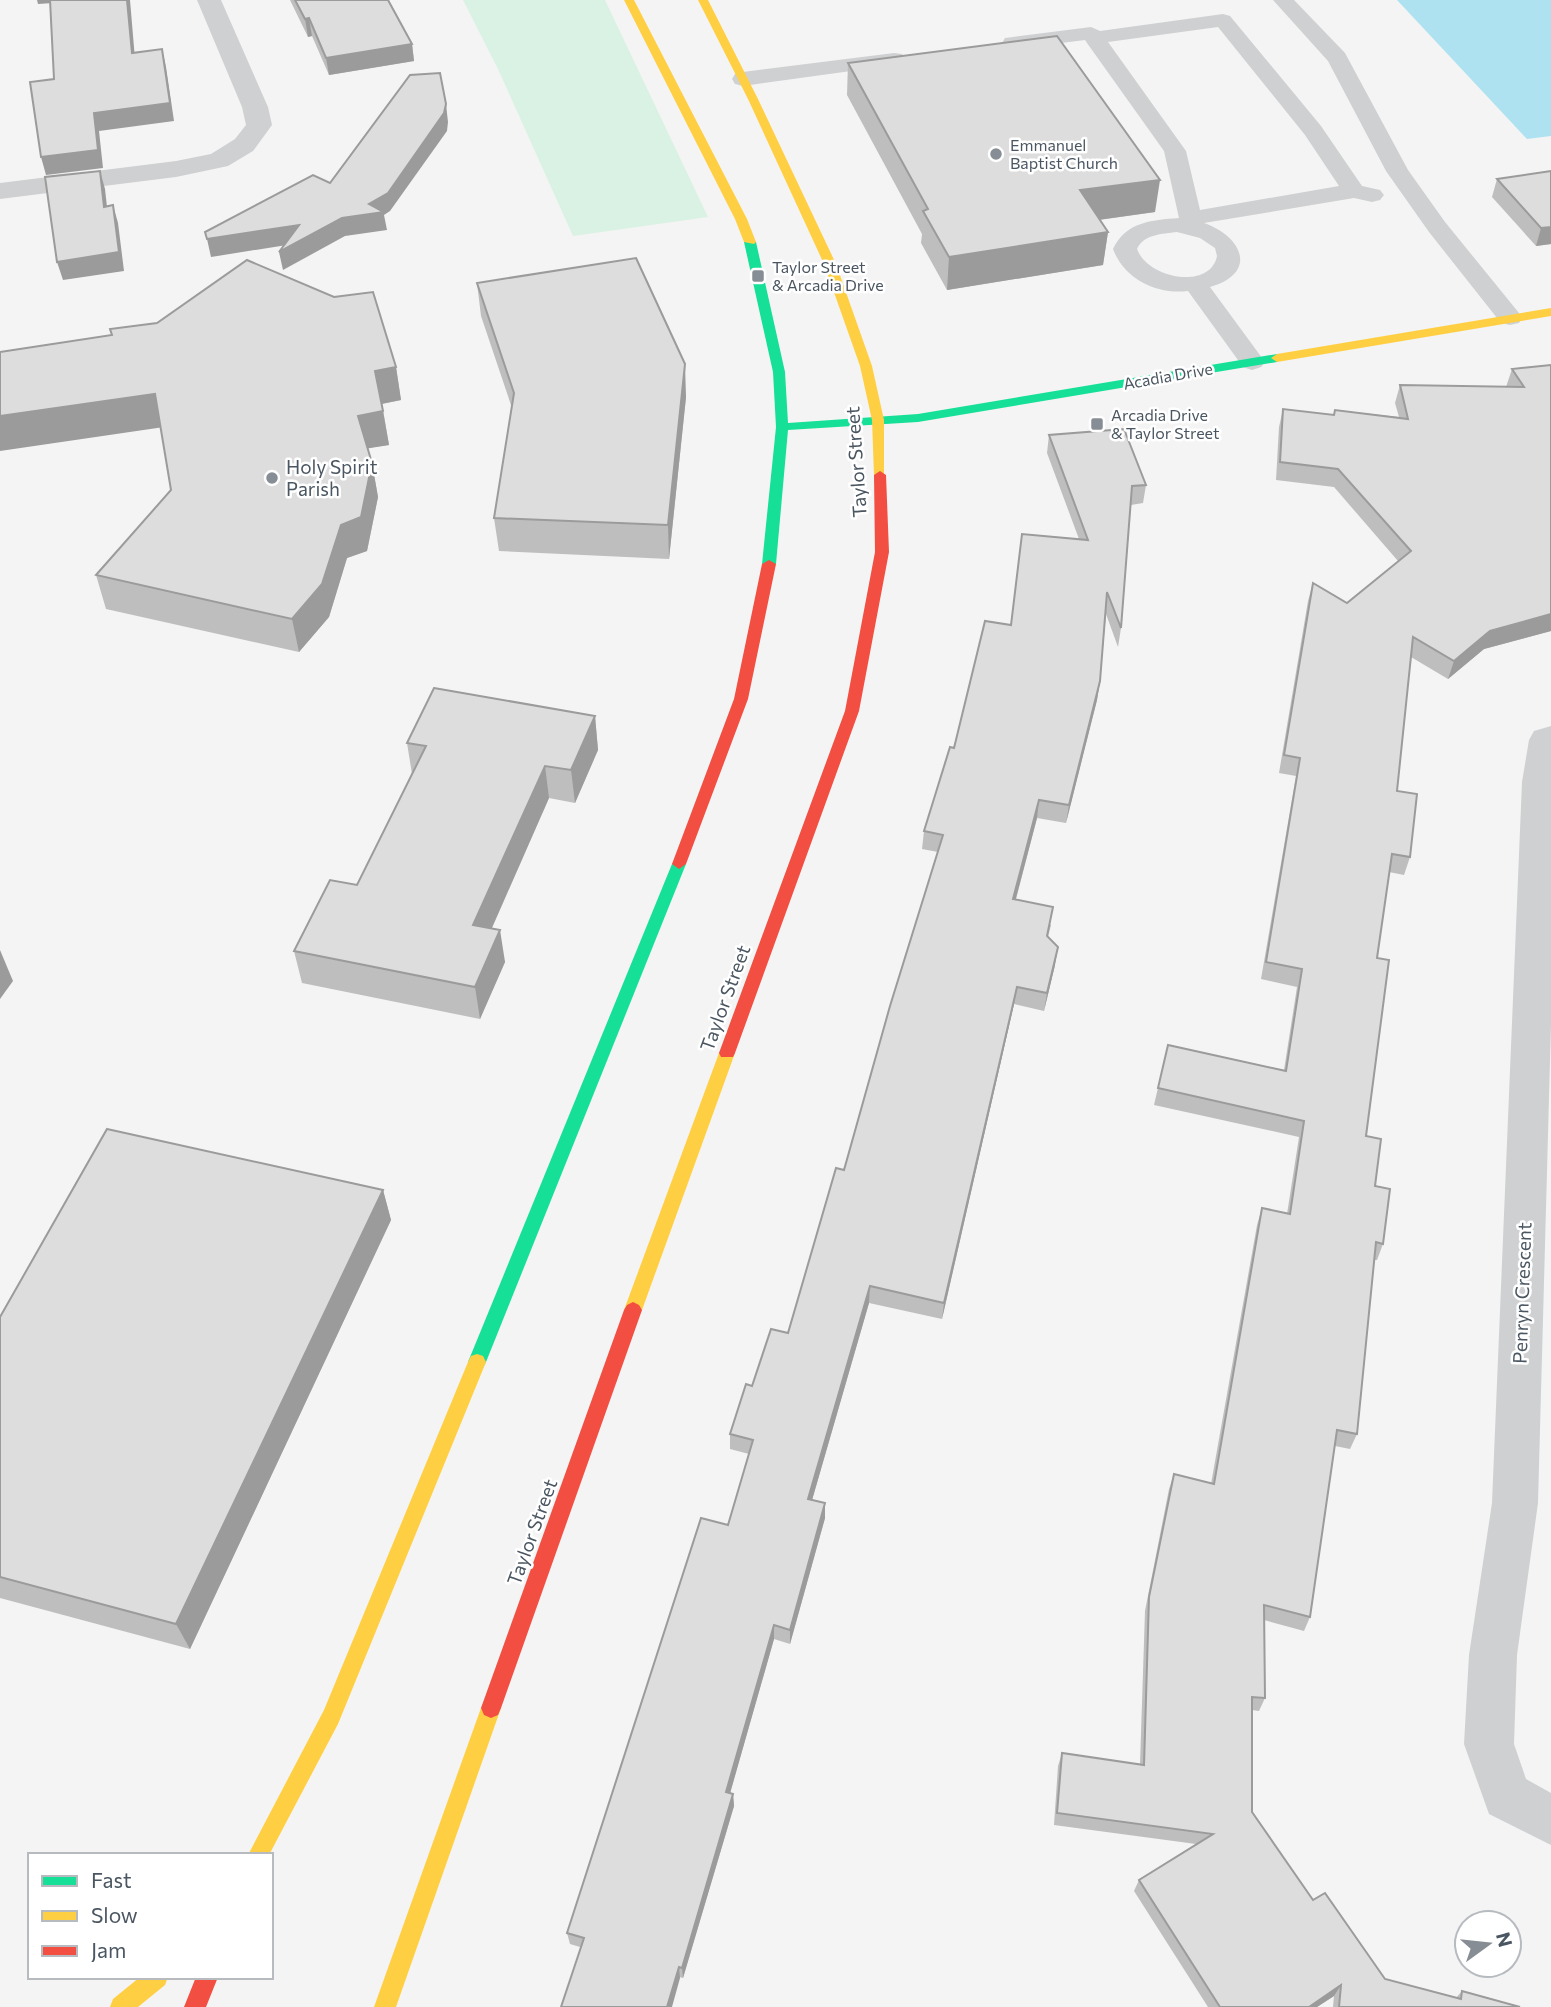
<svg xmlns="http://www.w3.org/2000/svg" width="1551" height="2007" font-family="Commissioner,sans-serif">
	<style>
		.green { fill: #d9f2e3 }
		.water { fill: #aee2f0 }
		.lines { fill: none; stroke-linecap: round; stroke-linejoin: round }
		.lane { fill: #ced0d2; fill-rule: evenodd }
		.street { fill: #ced0d2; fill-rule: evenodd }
		.fast { fill: #16e098; fill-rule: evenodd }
		.slow { fill: #ffcf43; fill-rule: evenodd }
		.jam { fill: #f24e42; fill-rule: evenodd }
		.wall { fill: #bebebf }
		.shaded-wall { fill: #9b9b9b }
		.building { fill: #ddddde; stroke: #9b9b9b; stroke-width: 2 }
		.poi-dot { fill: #868d94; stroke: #fff; stroke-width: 2.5 }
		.labels { text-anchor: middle; stroke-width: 5; stroke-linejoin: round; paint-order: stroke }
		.far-poi-label { font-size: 16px; fill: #4a5661; stroke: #fff; text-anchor: start }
		.far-street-label { font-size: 16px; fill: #4a5661; stroke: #fff }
		.street-label { font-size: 19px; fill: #4a5661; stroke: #fff }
		.poi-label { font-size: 19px; fill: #4a5661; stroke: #fff; text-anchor: start }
	</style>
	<rect width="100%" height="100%" fill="#f4f4f4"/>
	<path class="green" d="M463,0h142l103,217 -135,19 -75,-167z"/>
	<path class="water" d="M1397,0h154v136l-24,3z"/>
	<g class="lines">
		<g class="lane">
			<path d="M1273,0h21l51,53 63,117 37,52 74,91 3,5 -3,5 -9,2 -9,-2 -72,-91 -43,-61 -58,-110z"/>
			<path d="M1223,14l7,2 91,110 41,60 18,4 4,5 -4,5 -8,2 -18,-4 -150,25c38,13 55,50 6,64l55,75 -4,5 -9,3 -9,-3 -55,-76c-31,4 -64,-12 -75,-42 13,-27 38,-29 66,-31l-15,-67 -77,-108 -2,-3 -72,9 -8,-1 -3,-5 3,-5 8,-1 78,-10 9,4zM1218,27l87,108 34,51 -139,24 -14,-59 -78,-109zM1177,232l23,6 15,10 2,8c-7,35 -70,22 -80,-7 7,-15 25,-15 40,-17z"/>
			<path d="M894,53l8,1 3,5 -3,5 -159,22 -8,-2 -3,-5 3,-5 8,-2z"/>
		</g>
		<g class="street">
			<path d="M197,0h24l47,107 4,18 -19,26 -25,15 -52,11 -176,22v-16l176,-22 35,-7 24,-15 11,-14 -4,-18z"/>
			<path d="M1551,726v298l-13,479 -21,152 -3,89 12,35 25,14v52l-62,-31 -25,-70 5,-89 23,-152 30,-721 7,-42 5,-9z"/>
		</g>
		<g class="fast">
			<path d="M750,239l6,3 29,130 3,51 130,-9 359,-60 6,4 -6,4 -359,60 -130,8 -12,134 -7,4 -7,-4 14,-137 -3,-55 -29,-130z"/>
			<path d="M679,859l7,5 -200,498 -3,6 -6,2 -6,-2 -3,-6 204,-498z"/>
		</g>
		<g class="slow">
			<path d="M624,0h10l113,219 9,23 -2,2 -10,-2 -9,-23z"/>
			<path d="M698,0h10l50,99 78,165 36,102 12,54v58l-4,1 -6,-4 -2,-55 -12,-54 -36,-102 -76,-165z"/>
			<path d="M1551,308v8l-274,46 -6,-4 6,-4z"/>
			<path d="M727,1047l6,2 2,4 -93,257 -3,5 -6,3 -6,-3 -3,-5 95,-257 2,-4z"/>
			<path d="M477,1354l6,2 3,6 -148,362 -69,131h-21l76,-145 144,-348 3,-6z"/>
			<path d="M491,1698l7,3 3,7 -105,299h-22l107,-299 3,-7z"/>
			<path d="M140,1977h28l-3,8 -27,22h-28l3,-8z"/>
		</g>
		<g class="jam">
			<path d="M880,471l6,4 3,77 -30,159 -124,342 -2,4h-12l-2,-4 126,-342 30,-159 -1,-77z"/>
			<path d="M769,560l7,4 -28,135 -62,165 -7,5 -7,-5 62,-165 28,-135z"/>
			<path d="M633,1302l6,3 3,5 -141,398 -3,7 -7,3 -7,-3 -3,-7 143,-398 3,-5z"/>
			<path d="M196,1977h22l-12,30h-22z"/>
		</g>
	</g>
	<g class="wall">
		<path d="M290,0h98l24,44 2,17 -85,14 -17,-39 -4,1z"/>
		<path d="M848,63l307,149 -56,8 9,12 -5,33 -156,25 -26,-47 1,-9 -75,-139z"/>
		<path d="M1551,171v73l-15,2 -44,-49 5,-18z"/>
		<path d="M477,283l209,114 -17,162 -170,-8 -5,-33 18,-110 -31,-92z"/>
		<path d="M1551,365v266l-67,18 -36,30 -37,-22 -14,134 13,66 -6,18 -15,-3 -12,86 -11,178 9,50 8,58 -6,16h-3l-17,174 -7,15 -15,-3 -25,171 -6,14 -40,-11 1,78 -6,13 -7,-1v102l61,88 72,79 71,19 6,-7 58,16h-187l1,-11 -17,11h-109l-74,-116 5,-11 57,-36 -142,-19 4,-59 4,-13 78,11 5,-153 24,-122 5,-15 37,10 46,-259 5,-17 25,6 12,-77 -145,-32 14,-60 116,25 13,-83 -36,-8 35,-203 -17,-3 29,-172 5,-18 34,20 51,-42 -64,-74 -58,-7 3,-53 4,-18 51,6 1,-5 64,7 -4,-14 5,-18 106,2 6,-18z"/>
		<path d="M396,367l5,33 -19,4 7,41 -21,3 4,15 6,34 -11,54 -20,7 -18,59 -30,35 -193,-43 -10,-34z"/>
		<path d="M1049,435l97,50 -3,18 -12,2 -10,123 -3,19 -12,-33 -6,67 -3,19 -31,123 -29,-5 -21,81 35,26 -3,12 7,28 -11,46 -30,-7 -72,315 -73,-16 -57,197 13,3v15l-35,126 -16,-5 -44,154 3,1 1,12 -51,172 -113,-34 -3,-11 161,-408 21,-71 -19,-5v-15l22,-48 36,-53 56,-163 94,-318 -16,-3 2,-18 30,-83 57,-123 68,-86 -32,-86z"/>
		<path d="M595,716l3,34 -23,53 -26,-5 -57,130 13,34 -25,57 -178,-36 -8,-32 63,-66 55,-111 -5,-31z"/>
		<path d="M383,1190l8,30 -201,429 -190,-51v-281z"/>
	</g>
	<g class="shaded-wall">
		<path d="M37,0h16v3l-15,1z"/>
		<path d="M127,0h3l6,71 -4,-18z"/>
		<path d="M309,18l3,18 -4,1 -3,-18z"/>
		<path d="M412,44l2,17 -85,14 -3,-17z"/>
		<path d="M162,49l4,18 8,54 -75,10 4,37 -57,7 -5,-18 53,-44z"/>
		<path d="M446,104l2,18 -1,9 -57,80 -6,4 3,15 -42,6 -62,34 -4,-18 14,-8 -82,13 -4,-18 162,-35z"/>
		<path d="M100,171l5,18 4,36 -5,-18z"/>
		<path d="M1160,180l-5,32 -79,11 4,-33z"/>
		<path d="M113,205l5,18 6,48 -61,9 -6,-18z"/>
		<path d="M1551,227v17l-15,2 5,-18z"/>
		<path d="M1108,232l-5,33 -156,25 2,-33z"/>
		<path d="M685,364l1,33 -17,162 -1,-34z"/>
		<path d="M396,367l5,33 -20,4 -6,-33z"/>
		<path d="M155,394l9,33 -164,24v-35z"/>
		<path d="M383,411l6,34 -25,4 -6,-33z"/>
		<path d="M372,463l6,34 -11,54 -20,7 -18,59 -30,35 -7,-33z"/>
		<path d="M1551,614v17l-67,18 -36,30 6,-18 36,-30z"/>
		<path d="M1100,681l-3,19 -31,123 3,-18z"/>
		<path d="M595,716l3,34 -23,53 -4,-33z"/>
		<path d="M545,766l4,32 -70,159 -6,-32z"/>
		<path d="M1039,800l-2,18 -26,99 2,-18z"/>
		<path d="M500,930l5,32 -25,57 -5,-32z"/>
		<path d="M1058,947l-3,18 -11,46 3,-18z"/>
		<path d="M0,950l13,31 -13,18z"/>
		<path d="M1017,987l-3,17 -72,315 2,-16z"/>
		<path d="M383,1190l8,30 -201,429 -14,-25z"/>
		<path d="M870,1286l-1,17 -61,211v-15z"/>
		<path d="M825,1503v15l-35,126v-14z"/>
		<path d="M774,1625v14l-47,165 -1,-12z"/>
		<path d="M733,1794l1,12 -51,172 -1,-10z"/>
		<path d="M679,1967l1,11 -8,29h-5z"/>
		<path d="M1341,1985l-7,11 -17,11h-8z"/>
	</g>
	<g class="building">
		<path d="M50,0h77l5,53 30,-4 8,54 -76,10 4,37 -57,7 -11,-75 24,-3z"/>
		<path d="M295,0h93l24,44 -86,14 -17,-40 -4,1z"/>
		<path d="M1057,36l103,144 -80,10 28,42 -159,25 -26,-46 5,-2 -80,-146z"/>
		<path d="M440,73l6,31 -2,9 -56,80 -19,11 15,8 -42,6 -63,34 20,-27 -92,14 -2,-7 108,-57 17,8 80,-108z"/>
		<path d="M100,171l4,36 9,-2 6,47 -62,10 -12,-85z"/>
		<path d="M1551,171v56l-10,1 -44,-49z"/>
		<path d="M636,258l49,106 -17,161 -174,-7 20,-125 -37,-110z"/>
		<path d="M247,260l87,37 39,-5 23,75 -21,4 8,40 -25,5 14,47 -11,54 -20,8 -19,59 -30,35 -196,-44 75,-85 -16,-96 -155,22v-64l112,-17 -2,-6 47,-6z"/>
		<path d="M1551,365v249l-61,17 -36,30 -41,-24 -16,154 20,3 -7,63 -18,-3 -15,104 12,2 -23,176 15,3 -6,47 15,3 -7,55 -7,-2 -19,192 -20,-4 -27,187 -46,-12 1,93 -13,-1v115l61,88 12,-7 60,86 76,20 1,-8 58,16h-181l2,-22 -32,22h-89l-81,-127 74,-46 -156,-21 5,-60 82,12 5,-168 25,-123 40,10 48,-276 28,6 14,-93 -146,-33 10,-43 118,26 16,-102 -36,-7 34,-204 -16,-3 29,-172 34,20 64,-52 -73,-82 -58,-7 3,-53 51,6 1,-5 73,9 -8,-34 124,2 -12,-18z"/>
		<path d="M1124,429l22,56 -14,1 -11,142 -14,-36 -7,89 -31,124 -30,-5 -26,99 40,8 -6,29 11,11 -11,46 -30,-6 -73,316 -74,-17 -62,213 17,4 -35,127 -16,-5 -48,167 7,2 -51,174 -3,-1 -12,40h-106l23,-69 -17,-5 134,-415 27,7 25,-85 -23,-6 16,-50 6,2 19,-57 17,4 48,-165 8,2 46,-164 53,-171 -19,-4 26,-84 4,1 31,-127 26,4 11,-91 66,6 -39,-105z"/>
		<path d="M434,688l161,28 -24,54 -26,-4 -72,159 27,5 -25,57 -181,-36 36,-71 27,5 69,-139 -19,-3z"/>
		<path d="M107,1129l276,61 -207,434 -176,-47v-260z"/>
	</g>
	<g class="poi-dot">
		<circle cx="996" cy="154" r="7"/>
		<rect x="751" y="269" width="14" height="14" rx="3.5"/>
		<rect x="1090" y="417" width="14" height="14" rx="3.5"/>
		<circle cx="272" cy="478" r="7"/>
	</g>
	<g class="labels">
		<g class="far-poi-label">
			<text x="1010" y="151">Emmanuel<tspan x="1010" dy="18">Baptist Church</tspan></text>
			<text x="772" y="273">Taylor Street<tspan x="772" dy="18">&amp; Arcadia Drive</tspan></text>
			<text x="1111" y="421">Arcadia Drive<tspan x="1111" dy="18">&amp; Taylor Street</tspan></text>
		</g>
		<g class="far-street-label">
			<text transform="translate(1168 376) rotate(-10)" y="6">Acadia Drive</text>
		</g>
		<g class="street-label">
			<text transform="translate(856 462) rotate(-94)" y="7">Taylor Street</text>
			<text transform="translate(725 998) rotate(-70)" y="7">Taylor Street</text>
			<text transform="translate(1522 1293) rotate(-88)" y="7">Penryn Crescent</text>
			<text transform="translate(532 1532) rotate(-70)" y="7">Taylor Street</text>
		</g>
		<g class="poi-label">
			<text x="286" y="474">Holy Spirit<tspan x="286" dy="22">Parish</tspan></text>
		</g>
	</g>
	<rect x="28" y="1853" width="245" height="126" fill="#ffffff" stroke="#b7bbc0" stroke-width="2"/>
	<rect x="42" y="1876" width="35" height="10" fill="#16e098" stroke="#b7bbc0" stroke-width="2"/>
	<text x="91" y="1888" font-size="21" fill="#4a5661">Fast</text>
	<rect x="42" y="1911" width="35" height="10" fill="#ffcf43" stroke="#b7bbc0" stroke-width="2"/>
	<text x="91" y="1923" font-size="21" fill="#4a5661">Slow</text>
	<rect x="42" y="1946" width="35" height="10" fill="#f24e42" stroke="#b7bbc0" stroke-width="2"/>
	<text x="91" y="1958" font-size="21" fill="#4a5661">Jam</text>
	<g transform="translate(1488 1944) rotate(75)"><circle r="33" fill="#ffffff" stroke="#b7bbc0" stroke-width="2"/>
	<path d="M0-5L12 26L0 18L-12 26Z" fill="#868d94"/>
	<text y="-10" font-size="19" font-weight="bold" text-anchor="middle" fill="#4a5661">N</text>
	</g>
</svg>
